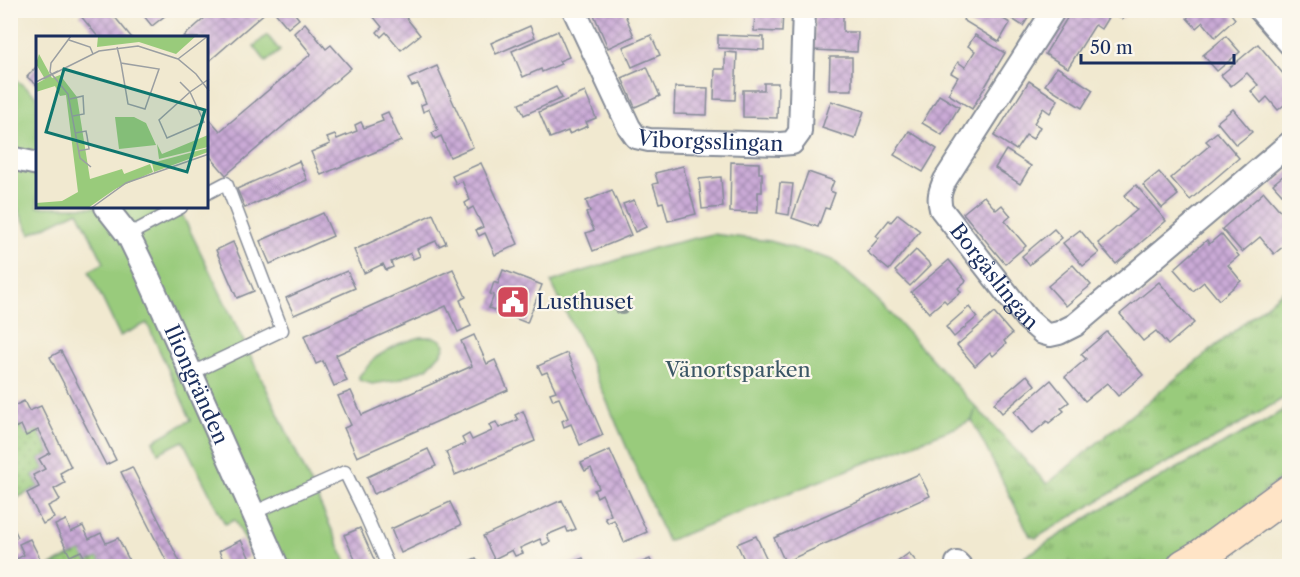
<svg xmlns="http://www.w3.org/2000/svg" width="1300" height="577" font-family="'Libre Caslon Text',serif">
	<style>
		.grass { fill: url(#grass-tufts); stroke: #5a7d6c; stroke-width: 1.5 }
		.park { fill: #99cb7b; stroke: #5a7d6c; stroke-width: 1.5 }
		.garden { fill: url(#garden-dots); stroke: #5a7d6c; stroke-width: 1.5 }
		.building { fill: url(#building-cross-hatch) }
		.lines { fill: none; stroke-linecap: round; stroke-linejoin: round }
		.lane-casing { stroke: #868c97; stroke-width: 15 }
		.street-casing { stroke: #868c97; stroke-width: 26 }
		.secondary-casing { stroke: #868c97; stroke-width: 36 }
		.lane { stroke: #fff; stroke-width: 12 }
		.street { stroke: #fff; stroke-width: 22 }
		.secondary { stroke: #ffe4c6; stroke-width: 33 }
		.tree { fill: #8c9895 }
		.labels { text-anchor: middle; stroke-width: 4.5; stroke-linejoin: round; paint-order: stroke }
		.street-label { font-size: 21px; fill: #1b2f5e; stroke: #fbf7ec }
		.poi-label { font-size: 21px; fill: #1b2f5e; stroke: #fbf7ec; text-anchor: start }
		.park-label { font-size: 21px; fill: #3a5665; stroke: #fbf7ec }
		.inset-road { fill: none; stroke: #9b9fa2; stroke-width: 1.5 }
		.view { fill: #0f766e; fill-opacity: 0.15; stroke: #0f766e; stroke-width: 3 }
		.inset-edge { fill: none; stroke: #1b2f5e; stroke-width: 3 }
	</style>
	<defs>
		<pattern id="grass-tufts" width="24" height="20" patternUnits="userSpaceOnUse" patternTransform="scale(1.5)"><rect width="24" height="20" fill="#99cb7b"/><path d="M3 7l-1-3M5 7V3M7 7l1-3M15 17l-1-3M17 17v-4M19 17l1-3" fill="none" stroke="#7ca568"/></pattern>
		<pattern id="garden-dots" width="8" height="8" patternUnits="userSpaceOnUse" patternTransform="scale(1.5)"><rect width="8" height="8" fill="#99cb7b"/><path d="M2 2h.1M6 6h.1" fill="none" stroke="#7ca568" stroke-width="1.8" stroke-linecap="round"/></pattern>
		<pattern id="building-cross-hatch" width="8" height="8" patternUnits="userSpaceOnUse" patternTransform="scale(1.5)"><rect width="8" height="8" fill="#caaad6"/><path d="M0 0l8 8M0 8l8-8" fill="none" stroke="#a38bb1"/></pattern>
	</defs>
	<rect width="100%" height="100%" fill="#fbf7ec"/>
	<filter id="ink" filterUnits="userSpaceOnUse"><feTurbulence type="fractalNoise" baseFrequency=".0167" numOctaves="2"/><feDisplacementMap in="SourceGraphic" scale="12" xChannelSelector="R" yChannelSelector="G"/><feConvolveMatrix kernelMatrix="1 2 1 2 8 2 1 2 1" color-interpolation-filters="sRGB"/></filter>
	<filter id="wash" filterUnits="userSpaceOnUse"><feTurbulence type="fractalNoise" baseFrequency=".008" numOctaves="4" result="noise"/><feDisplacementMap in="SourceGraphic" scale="24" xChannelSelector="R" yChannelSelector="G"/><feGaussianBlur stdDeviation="1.35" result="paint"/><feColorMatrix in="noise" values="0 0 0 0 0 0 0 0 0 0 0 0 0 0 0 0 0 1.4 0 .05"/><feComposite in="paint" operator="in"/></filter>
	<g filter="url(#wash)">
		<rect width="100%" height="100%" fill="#f1e9d0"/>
		<g class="grass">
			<path d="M1289,286v109l-66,39 -95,49 -92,55 -6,-2 -58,-116 4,-13 71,77z"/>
			<path d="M1289,406v66l-58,47 -68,47h-153l93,-58 163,-87z"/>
		</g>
		<g class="park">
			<path d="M267,35l13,16 -14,11 -12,-16z"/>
			<path d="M11,76l26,20 1,111h139l2,1c58,119 116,238 169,358h-90l-23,-46 -10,4 -42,-83 -25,12 -5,-12 38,-21 -44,-97 -27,13 -31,-65 15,-8 -26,-52 -48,23 -19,-39z"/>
			<path d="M712,234l58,7 63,19 47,42 91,100 5,5 -4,13 -15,7 -290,114 -81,-188 -35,-71 103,-34z"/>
			<path d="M421,337c9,0 19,-1 24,8l-3,7 -15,16 -30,12 -25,4 -13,-4v-4l17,-19 22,-13z"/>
		</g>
		<g class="garden">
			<path d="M21,425l17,5 12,23 -11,6 6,10 -12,6 6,12 -28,14v-71z"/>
			<path d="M81,551l6,11 11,-5 5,9h-54z"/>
		</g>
		<g id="blocks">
			<g class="building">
				<path d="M85,10h24l23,28h-33l-19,-23z"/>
				<path d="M139,10h25l3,4 -15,12z"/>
				<path d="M214,10h54l-61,53v-25h-25z"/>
				<path d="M273,10h19l7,9 -11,9z"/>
				<path d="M368,10h32l20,25 -19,15 -15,-18 -5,5 -4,-5 5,-5z"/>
				<path d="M592,10h31l11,26 -26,12z"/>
				<path d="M755,10h28l-1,22 -28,-1z"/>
				<path d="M815,10h28v22h15l-1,20 -43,-2z"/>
				<path d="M969,10h20l21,13 -11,19 -36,-22z"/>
				<path d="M998,10h35l-10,16z"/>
				<path d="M1072,10h29l8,6 -8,13 -6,-4 -27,43 -23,-14z"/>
				<path d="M1109,10h18l-5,9z"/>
				<path d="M1192,10h36l7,9 -20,18 -12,-15 -7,6 -9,-10 7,-6z"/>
				<path d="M305,23l21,26 5,-4 20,23 -125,107 -19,-22v-4l4,-4 -4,-5v-24l13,15 91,-77 -17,-21z"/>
				<path d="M530,26l5,11 -39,17 -5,-11z"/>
				<path d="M558,31l11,26 -10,4 2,3 -19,8 -1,-3 -18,8 -11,-26z"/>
				<path d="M651,35l9,20 -28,12 -9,-20z"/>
				<path d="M718,35l46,2v13l-46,-2z"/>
				<path d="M975,35l30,18 -33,56 -24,-15 10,-17 -7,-4 7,-11 7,5 10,-16 -7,-5z"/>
				<path d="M1226,36l14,16 -23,19 -14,-16z"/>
				<path d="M1258,44l32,38v18l-12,10 -11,-13 -6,6 -10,-12 7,-6 -11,-12 -16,13 -10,-11z"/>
				<path d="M725,52l12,1 -2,47 -21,-1 1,-30h10z"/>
				<path d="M830,57h22v33h-23z"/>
				<path d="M38,65v21l-11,-9z"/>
				<path d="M437,66l36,81 -23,10 -9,-21 -6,3 -3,-6 6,-3 -9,-21 -6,3 -2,-7 5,-2 -8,-19 -6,2 -4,-7z"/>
				<path d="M647,67l13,29 -25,11 -13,-29z"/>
				<path d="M1057,67l36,23 -11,18 -37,-23z"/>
				<path d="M1029,81l29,19 -8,13 -7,-5 -9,15 6,4 -7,12 -7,-4 -10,15 -22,-14z"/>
				<path d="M764,83h14l-1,35 -34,-1v-27h21z"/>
				<path d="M556,87l6,11 -38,17 -5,-11z"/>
				<path d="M675,87l33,1 -1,27 -33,-1z"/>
				<path d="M585,92l11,26 -10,4 2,4 -19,8 -1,-3 -18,7 -11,-26z"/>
				<path d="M939,95l20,12 -17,28 -20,-12z"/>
				<path d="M831,101l33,10 -9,28 -33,-11z"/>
				<path d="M1233,109l19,23 -16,13 -19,-23z"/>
				<path d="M388,112l13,29 -80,34 -10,-23 19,-8 -3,-6 8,-3 2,4 20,-8 -2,-6 6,-3 3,6 19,-7 -2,-6z"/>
				<path d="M909,131l28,18 -14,23 -29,-17z"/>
				<path d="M1217,132l22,26 -49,42 -19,-22 39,-33 -4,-4z"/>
				<path d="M1006,150l25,16 -11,18 -25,-16z"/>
				<path d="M299,161l8,19 -62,28 -8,-19z"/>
				<path d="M731,162l28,1v10h3v19h-4v21l-28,-1z"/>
				<path d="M481,163l37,81 -23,11 -10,-22 -6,3 -3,-6 7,-3 -10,-20 -5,3 -3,-7 5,-3 -8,-19 -6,3 -4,-8z"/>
				<path d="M683,166l13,48 -28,7 -5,-19 -4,1 -6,-19 5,-1 -3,-10z"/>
				<path d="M1290,170v33l-17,-19z"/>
				<path d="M808,172l26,9 -4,10 5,2 -6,16 -4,-1 -7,19 -26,-9z"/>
				<path d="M1159,172l19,23 -16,13 -19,-23z"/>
				<path d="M721,177l2,30 -21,2 -3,-30z"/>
				<path d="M780,183l13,1 -4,31 -12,-2z"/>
				<path d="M1136,185l30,36 -50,43 -18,-21 39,-33 -13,-14z"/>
				<path d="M612,190l19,45 -38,16 -7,-18 8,-3 -8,-17 4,-2 -4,-10z"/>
				<path d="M1264,192l26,30v19l-16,13 -14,-17 -18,15 -20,-23z"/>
				<path d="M984,196l12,14 6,-5 9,11 -6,5 21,25 -21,18 -42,-51z"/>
				<path d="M634,200l12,27 -11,5 -12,-28z"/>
				<path d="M323,213l10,23 -63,28 -10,-23z"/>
				<path d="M433,214l13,29 -7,3 -3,-5 -19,8 3,7 -7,3 -2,-6 -20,9 2,5 -7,3 -3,-6 -19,9 -10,-23z"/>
				<path d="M898,214l22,17 -31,39 -22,-18 12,-14 -3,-2 13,-16 2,2z"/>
				<path d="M1054,229l8,9 -33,27 -7,-9z"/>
				<path d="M1080,230l19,23 -16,13 -20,-23z"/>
				<path d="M1221,234l18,22 -11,9 13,16 -22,19 -15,-18 -11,9 -19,-22 33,-29 2,4z"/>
				<path d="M233,242l21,49 -17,7 -21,-48z"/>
				<path d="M916,250l15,15 -21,21 -15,-15z"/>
				<path d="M949,260l17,21 -8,7 3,4 -14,11 -3,-3 -15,13 -18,-21z"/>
				<path d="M1073,265l18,20 -25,21 -18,-20z"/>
				<path d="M453,269l13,28 -6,3 11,26 -13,6 -12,-26 -110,49 11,26 -13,5 -11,-25 -7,3 -12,-28z"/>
				<path d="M503,270l39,15 -15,38 -38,-15 5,-13 -4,-1 4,-12 4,2z"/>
				<path d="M347,271l8,17 -61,27 -8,-17z"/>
				<path d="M1159,282l35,41 -26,22 -12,-14 -13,10 -23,-27z"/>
				<path d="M969,307l8,10 -23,20 -8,-10z"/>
				<path d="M994,313l18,21 -8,7 2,3 -13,12 -3,-4 -15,14 -18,-21z"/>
				<path d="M1107,332l36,43 -25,21 -11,-13 -22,18 -20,-24 21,-18 -5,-5z"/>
				<path d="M474,335l13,29 8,-4 13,30 -151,67 -13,-29 7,-3 -13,-29 13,-5 11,24 110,-49 -11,-25z"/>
				<path d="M61,351l55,109 -10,5 -56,-108z"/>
				<path d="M567,353l36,82 -23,10 -9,-21 -7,3 -2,-6 6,-3 -9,-20 -6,2 -3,-7 6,-2 -9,-19 -5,2 -4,-8z"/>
				<path d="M1027,375l8,10 -33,28 -8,-10z"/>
				<path d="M1051,380l18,22 -8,6 3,3 -15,12 -2,-2 -15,13 -18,-22z"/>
				<path d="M24,401l5,10 12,-5 30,61 -11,6 5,10 -11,6 6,11 -12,6 6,12 -11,6 -16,-31 12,-6 -6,-12 12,-6 -6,-10 11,-6 -12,-23 -12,6 -5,-11 -11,5v-27l2,4z"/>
				<path d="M523,411l12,30 -80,34 -9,-23 19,-8 -3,-6 7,-4 3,6 20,-9 -3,-6 7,-3 3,6 19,-8 -3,-5z"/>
				<path d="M428,449l8,17 -62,28 -7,-17z"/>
				<path d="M610,450l37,82 -23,10 -10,-22 -6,3 -3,-5 6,-3 -9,-21 -5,3 -3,-7 5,-2 -8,-20 -6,3 -4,-8z"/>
				<path d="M132,467l50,99h-13l-48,-94z"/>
				<path d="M919,474l11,22 -145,66 -11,-24z"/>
				<path d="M562,500l14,29 -8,3 -2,-5 -19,8 3,7 -7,3 -3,-6 -20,9 3,5 -8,3 -3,-6 -18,9 -11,-23z"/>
				<path d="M450,502l11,23 -60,28 -10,-24z"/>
				<path d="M66,520l5,12 12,-6 6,13 12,-6 5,10 12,-5 14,28h-14l-3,-5 -12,5 -5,-9 -11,5 -6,-11 -11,5 -15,-31z"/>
				<path d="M10,521l8,16 -8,4z"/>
				<path d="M360,528l17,38h-19l-14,-31z"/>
				<path d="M756,536l14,30h-23l-10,-22z"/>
				<path d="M30,539l14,27h-28l-3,-5 11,-6 -5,-11z"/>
				<path d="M241,540l8,17 -20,9h-3l-7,-15z"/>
				<path d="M909,553l11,13h-28z"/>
				<path d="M476,558l5,8h-24z"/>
				<path d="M583,558l4,8h-24z"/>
				<path d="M650,559l3,7h-20z"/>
			</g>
		</g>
	</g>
	<g filter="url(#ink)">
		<use href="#blocks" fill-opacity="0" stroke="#868c97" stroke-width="1.5"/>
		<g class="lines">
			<defs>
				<g id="lane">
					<path d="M128,235l53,-28"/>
					<path d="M192,373l90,-43 -56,-147 -19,10"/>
					<path d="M253,513l92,-41 17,35 26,59"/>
				</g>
				<g id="street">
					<path id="s1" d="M574,10l55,117 7,10 13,3 131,4 12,-1 8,-11 4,-122"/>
					<path id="s2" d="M1054,10l-109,170c-5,11 -7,18 -4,29l85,109 17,15 7,2 9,-2 16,-8 215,-182"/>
					<path d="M1260,10l30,34"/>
					<path d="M10,158l28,6"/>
					<path id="s3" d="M106,207l22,28 19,39 130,292"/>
					<path d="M957,563l3,3"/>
				</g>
				<path id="secondary" d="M1184,566l17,-10 89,-65"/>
			</defs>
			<use href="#lane" class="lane-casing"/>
			<use href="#street" class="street-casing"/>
			<use href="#secondary" class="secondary-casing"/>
			<use href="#lane" class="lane"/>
			<use href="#street" class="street"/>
			<use href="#secondary" class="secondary"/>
		</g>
		<circle class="tree" cx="622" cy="307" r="8"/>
	</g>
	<defs>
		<symbol id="civic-square" viewBox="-11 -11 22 22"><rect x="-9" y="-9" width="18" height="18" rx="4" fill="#d1495b" stroke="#fbf7ec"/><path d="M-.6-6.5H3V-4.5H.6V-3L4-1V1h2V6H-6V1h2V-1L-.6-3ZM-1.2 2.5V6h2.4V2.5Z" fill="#fff"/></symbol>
	</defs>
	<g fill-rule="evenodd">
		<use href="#civic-square" x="494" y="283" width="38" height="38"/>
	</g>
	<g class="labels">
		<g class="street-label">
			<text dy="7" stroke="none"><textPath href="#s1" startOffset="216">Viborgsslingan</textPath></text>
			<text dy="7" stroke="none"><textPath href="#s2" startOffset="318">Borgåslingan</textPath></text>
			<text dy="7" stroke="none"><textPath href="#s3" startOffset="200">Iliongränden</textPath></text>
		</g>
		<g class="poi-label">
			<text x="536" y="309">Lusthuset</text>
		</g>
		<g class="park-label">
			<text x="738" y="377">Vänortsparken</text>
		</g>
	</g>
	<g transform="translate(36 36)">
		<rect width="172" height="172" fill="#f1e9d0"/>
		<path d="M172,99v12l-49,12 -2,-15 5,10zM172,112v4l-54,20 -2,-9zM114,128l3,8 -83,37 23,-23z" fill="#99cb7b"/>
		<path d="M62,0h98l-20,18 -37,-12 -42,5zM3,18l13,24 8,-3 17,22 13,82 32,-10 5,12 -39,27h-52v-5l26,-2 16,-9 -12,-97 -6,1 -5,-10 -19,6v-8l9,-5 -9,-15zM79,81h19l12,6 10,22 -37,4z" fill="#99cb7b"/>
		<path class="inset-road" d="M35,0l-20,27 -1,9 18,22 12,64 11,9M33,4l21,7 3,7M81,11l4,16 38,6 -14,40 -17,-5 -7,-41M142,23l30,-23M7,43l56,-28 39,-5 40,13 18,15 13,17M0,46l22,-11M144,46l10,10 -31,28 8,18 37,-16 -14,-30 19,-13M34,63l13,-3 1,18 -11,2M39,97l11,-2 1,5 2,13 -11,2M54,173l36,-26 83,-29"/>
		<path class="view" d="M28,33l141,41 -18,62 -141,-40z"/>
		<rect width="172" height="172" class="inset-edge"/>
	</g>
	<rect width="1300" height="577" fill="none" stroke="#fbf7ec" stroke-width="36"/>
	<path d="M1081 54v9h153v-9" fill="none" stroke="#1b2f5e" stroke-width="3"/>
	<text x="1090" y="54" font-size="18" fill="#1b2f5e" stroke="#fbf7ec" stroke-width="4.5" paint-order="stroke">50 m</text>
</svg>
